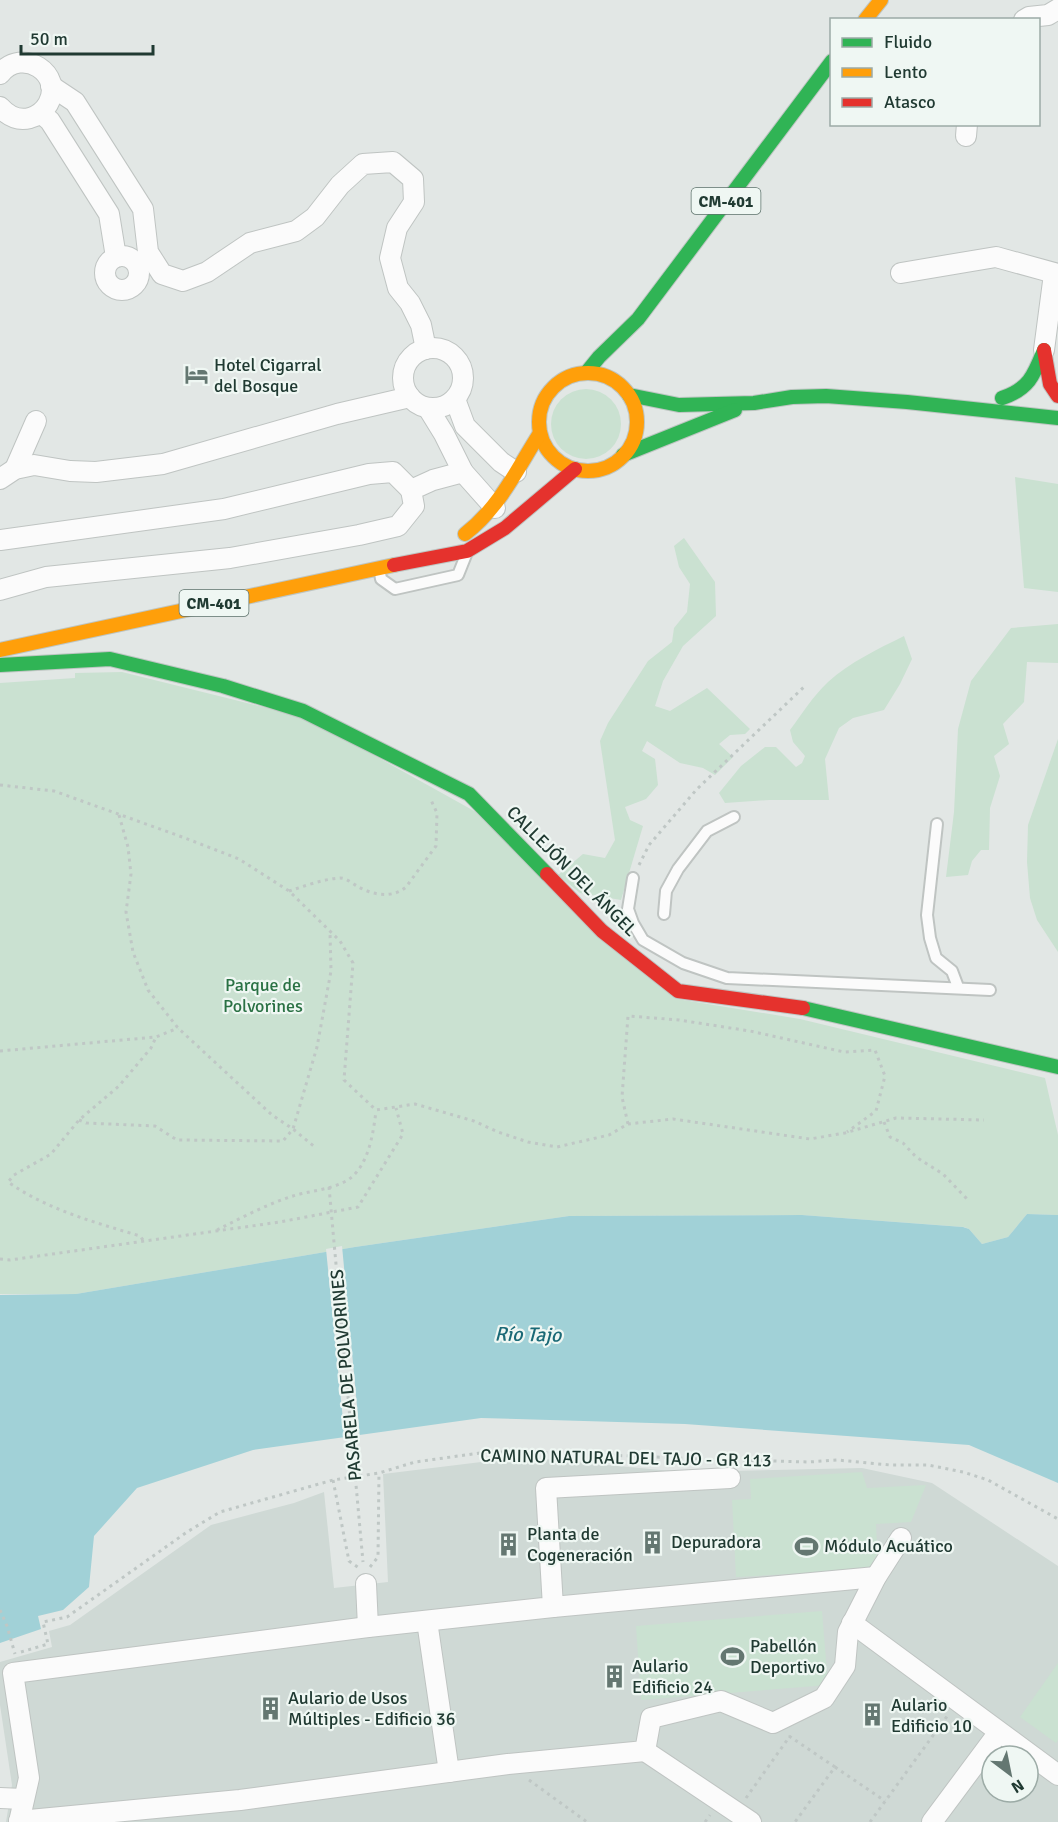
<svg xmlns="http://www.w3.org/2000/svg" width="1058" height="1822" font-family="Signika,sans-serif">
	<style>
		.built { fill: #cfd9d5; fill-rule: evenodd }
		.green { fill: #cae1d1 }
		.water { fill: #a1d1d7 }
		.pier { fill: #e2e7e5 }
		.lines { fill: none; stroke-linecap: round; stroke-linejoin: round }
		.lane-casing { stroke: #bfc4c2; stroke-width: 14 }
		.street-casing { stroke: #bfc4c2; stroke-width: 22 }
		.fast-casing { stroke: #bec5c2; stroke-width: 16 }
		.slow-casing { stroke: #bec5c2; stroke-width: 16 }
		.jam-casing { stroke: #bec5c2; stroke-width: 16 }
		.path { stroke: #bfc7c5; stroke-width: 3; stroke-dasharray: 3 4.5; stroke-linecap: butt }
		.lane { stroke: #fbfbfb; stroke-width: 10 }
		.street { stroke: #fbfbfb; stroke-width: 20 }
		.fast { stroke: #30b455; stroke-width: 14 }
		.slow { stroke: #ff9f0a; stroke-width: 14 }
		.jam { stroke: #e5322d; stroke-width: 14 }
		.path-bridge { stroke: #bfc7c5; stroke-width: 3; stroke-dasharray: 3 4.5; stroke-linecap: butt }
		.labels { text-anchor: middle; stroke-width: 4.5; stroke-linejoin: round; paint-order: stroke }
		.shield { fill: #eff7f3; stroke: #5e736c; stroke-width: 1.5 }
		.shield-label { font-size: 16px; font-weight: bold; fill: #203a32 }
		.poi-label { font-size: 18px; fill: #203a32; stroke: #eff7f3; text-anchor: start }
		.street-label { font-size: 18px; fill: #203a32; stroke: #eff7f3 }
		.park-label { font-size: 18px; fill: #2a7144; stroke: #eff7f3 }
		.water-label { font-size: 20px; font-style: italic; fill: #1a6976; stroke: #eff7f3 }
	</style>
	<rect width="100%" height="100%" fill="#e2e7e5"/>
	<path class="built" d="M522,1457l160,15 180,-4 70,15 126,83v256h-1052l6,-37 -12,-80v-43l52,-15 -3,-16 21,-6 141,-100 83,-22 30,-11 10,96 54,-6 -5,-108zM992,1756h36v36h-36z"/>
	<g class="green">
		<circle cx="586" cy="424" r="35"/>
		<path d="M1015,477l43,7v108l-34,-4z"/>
		<path d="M684,538l31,44 1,34 -33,30 -20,35 -8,25 15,5 37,-23 43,41 -5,5 -15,1 -11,9 14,13 -18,18 -12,-7 -23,-5 -33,-22 -5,10 13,8 3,26 -12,14 -21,8 5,13 13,6 -22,74 -41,-7 -22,-18 25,-21 22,4 10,-18 -15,-99 8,-18 40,-62 24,-19 2,-14 13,-16 3,-28 -11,-17 -5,-21z"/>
		<path d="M1058,624v39l-31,-1 -3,40 -21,22 6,20 -15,12 6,20 -10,32 -1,42h-8l-9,11 -4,14 -22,2 8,-65 4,-83 13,-48 40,-53z"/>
		<path d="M904,636l8,23 -12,25 -16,26 -31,8 -14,10 -14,31 4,41h-60l-44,3 -6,-10 22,-27 24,-19h11l20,20 6,-4 3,-7 -12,-14 -3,-12c12,-16 23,-34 38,-48 22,-20 50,-33 76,-46z"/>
		<path d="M122,672l185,46 169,94 201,187 123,20 245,59 13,57v80l-31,-1 -19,23 -26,7 -13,-15 -5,-2 -162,-12 -233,1 -214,31 -279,47h-76v-611l75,-5v-5z"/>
		<path d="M1058,739v213l-21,-32 -7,-22 -3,-36 1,-37z"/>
		<path d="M862,1472l5,16 59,-3 -15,37 -35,2 2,45 -142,8 -4,-77 19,-1 -1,-20z"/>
		<path d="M822,1611l6,74 -187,15 -5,-74z"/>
		<path d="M1058,1663v77l-2,3 -36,-26z"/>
	</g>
	<path class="water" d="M1027,1214l31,1v268l-89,-38 -284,-21 -204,-6 -228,32 -116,38 -43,48 -5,51 -26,23 -25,6 3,13 -41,14v-348l76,-1 279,-47 214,-31 233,-1 161,12 6,2 13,15 26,-7z"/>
	<path class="pier" d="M342,1246l18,192 -15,2 -19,-191z"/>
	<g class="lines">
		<defs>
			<g id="lane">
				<path d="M380,573l1,6 14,10 63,-14 8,-20"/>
				<path d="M937,824l-10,91 3,23 6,20 16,13 6,16"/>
				<path d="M633,878l-5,31 5,14 10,17 40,23 44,15 263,12"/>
				<path d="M664,914l2,-23 12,-22 29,-38 27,-14"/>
			</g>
			<g id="street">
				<path d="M1024,20l5,-3 19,-2 10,-6"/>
				<path d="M0,74c22,-28 65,0 48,30 -4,7 -11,12 -18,14 -12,3 -22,-2 -30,-11"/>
				<path d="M51,86l24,16 68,107 5,43 14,22 21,7 24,-9 43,-29 46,-12 19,-14 25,-32 23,-21 30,-2 20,17 1,23 -17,26 -7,30 8,30 12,15 11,22 5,24"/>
				<path d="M41,113l9,8 59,93 7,43"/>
				<path d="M966,136l1,-12"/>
				<circle cx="122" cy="273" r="17"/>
				<path d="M901,273l95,-16 62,17"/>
				<circle cx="433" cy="378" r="30"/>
				<path d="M1044,350l10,-76"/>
				<path d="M455,399l10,27 36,36 15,10"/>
				<path d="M428,408l16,26 19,38 32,36"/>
				<path d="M15,469l21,-48"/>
				<path d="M0,479l15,-10 19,-4 36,6 26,1 67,-8 174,-50 73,-17"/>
				<path d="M0,540l224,-31 145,-35 24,-2 18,18"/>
				<path d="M0,590l46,-13 184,-19 129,-23 39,-9 16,-20 -3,-16 22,-10 30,-8"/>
				<path d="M366,1584l2,43"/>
				<path d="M553,1607l323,-30"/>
				<path d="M427,1621l22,151"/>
				<path d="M852,1623l206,152"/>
				<path d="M645,1751l106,71"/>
				<path d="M0,1798l23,1"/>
				<path d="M19,1821l221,-21 268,-36 137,-13 6,-33 70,-17 52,22 51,-25 21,-32 3,-34 28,-55 25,-39"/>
				<path d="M19,1822l10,-44 -16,-105 355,-46 185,-20 -7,-119 184,-10"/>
				<path d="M932,1822l67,-90"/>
			</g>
			<g id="fast">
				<path d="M586,373l13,-16 39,-38 194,-258"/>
				<path d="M629,395l50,10 75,-2 38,-6 34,-1 81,6 151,16"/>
				<path d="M1002,398c27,-9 32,-23 42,-48"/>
				<path d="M623,455l112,-45"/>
				<path d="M0,665l110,-6 113,27 80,25 166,83 78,80"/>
				<path d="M803,1008l255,59"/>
			</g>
			<g id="slow">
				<path d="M865,20l16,-20"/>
				<circle cx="588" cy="422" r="49"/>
				<path d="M465,534c35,-27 52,-65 75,-101"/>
				<path d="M0,650l394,-85"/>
			</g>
			<g id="jam">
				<path d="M1044,350l6,34 8,12"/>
				<path d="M394,565l73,-14 38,-23 70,-59"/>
				<path d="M547,874l55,57 76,60 125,17"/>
			</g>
		</defs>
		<use href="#lane" class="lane-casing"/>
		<use href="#street" class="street-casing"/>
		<use href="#fast" class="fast-casing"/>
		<use href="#slow" class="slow-casing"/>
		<use href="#jam" class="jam-casing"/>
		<g class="path">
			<path d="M0,785l54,6 131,47 54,21 50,32 51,50 13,22 -9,117 32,30 39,-6 59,17 24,11 30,10 29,5 52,-12 19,-11 45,-5 137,20 35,-6 51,-15 88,2"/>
			<path d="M119,815l9,32 3,27 -5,38 7,40 15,38 30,38 94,87 21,14 23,19"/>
			<path d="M639,865l10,-20 48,-56 109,-104"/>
			<path d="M289,891c16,-5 34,-12 51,-13 6,0 12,5 17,8 15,9 35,13 49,1l30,-41 1,-33 -6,-13"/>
			<path d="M0,1051l156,-14 22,-9"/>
			<path d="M79,1120l7,3 69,3 22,14 106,1 10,-12 24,-82 14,-76 -1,-38"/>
			<path d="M884,1122l6,15 13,6 13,14 27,17 26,27"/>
			<path d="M628,1124l-6,-27 6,-81 51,4 71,11 94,21 31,-2 10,26 -9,35 -29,21"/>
			<path d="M217,1230c24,-12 50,-26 76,-34 16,-5 34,-6 49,-13 26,-11 31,-48 34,-72"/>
			<path d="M143,1240l-3,-4c-46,-14 -92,-26 -132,-54l6,-7 37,-21 28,-34 40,-34 32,-38 5,-11"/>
			<path d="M0,1259l10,1 270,-38 78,-15 45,-73 -7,-26"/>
			<path d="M736,1460l73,2 28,-2 53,5h38l35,7 25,8 70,39"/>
			<path d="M333,1480l16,81 10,7"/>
			<path d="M370,1567l8,-10 1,-84"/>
			<path d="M0,1610l7,16 8,28"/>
			<path d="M21,1652l27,-8 -5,-22 24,-5 120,-85 33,-20 113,-32 46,-7 36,-11 72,-10h47l168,7"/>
			<path d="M789,1736l46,31 -40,55"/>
			<path d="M835,1767l50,34"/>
			<path d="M529,1780l58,42"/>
			<path d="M746,1798l44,-62"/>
			<path d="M705,1822l5,-7"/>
			<path d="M870,1822l78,-107"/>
		</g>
		<use href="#lane" class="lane"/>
		<use href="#street" class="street"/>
		<use href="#fast" class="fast"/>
		<use href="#slow" class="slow"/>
		<use href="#jam" class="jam"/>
		<path class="path-bridge" d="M329,1187l34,375"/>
	</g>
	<defs>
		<symbol id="hotel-bare" viewBox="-9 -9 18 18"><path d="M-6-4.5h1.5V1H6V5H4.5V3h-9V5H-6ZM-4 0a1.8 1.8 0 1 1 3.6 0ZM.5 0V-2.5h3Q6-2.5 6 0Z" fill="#647771" stroke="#eff7f3" stroke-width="2.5" paint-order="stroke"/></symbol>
		<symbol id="building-bare" viewBox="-9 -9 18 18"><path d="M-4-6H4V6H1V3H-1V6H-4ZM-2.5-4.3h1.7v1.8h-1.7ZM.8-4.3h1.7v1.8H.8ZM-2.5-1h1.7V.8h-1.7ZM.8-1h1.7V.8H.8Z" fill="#647771" stroke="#eff7f3" stroke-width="2.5" paint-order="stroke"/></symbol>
		<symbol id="stadium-bare" viewBox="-9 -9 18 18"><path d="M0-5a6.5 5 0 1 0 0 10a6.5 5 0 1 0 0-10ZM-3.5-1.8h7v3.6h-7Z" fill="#647771" stroke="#eff7f3" stroke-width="2.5" paint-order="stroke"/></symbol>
	</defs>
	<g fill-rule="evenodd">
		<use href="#hotel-bare" x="180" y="358" width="33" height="33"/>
		<use href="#building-bare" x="636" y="1526" width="33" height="33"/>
		<use href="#building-bare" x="492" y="1528" width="33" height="33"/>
		<use href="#stadium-bare" x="790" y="1530" width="33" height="33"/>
		<use href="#stadium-bare" x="716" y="1640" width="33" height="33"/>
		<use href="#building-bare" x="598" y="1660" width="33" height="33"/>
		<use href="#building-bare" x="254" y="1692" width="33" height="33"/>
		<use href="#building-bare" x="856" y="1698" width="33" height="33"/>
	</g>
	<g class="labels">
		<g class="shield">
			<rect x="691.5" y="188" width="69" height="26" rx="4.5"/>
			<rect x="179.5" y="590" width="69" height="26" rx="4.5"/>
		</g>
		<g class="shield-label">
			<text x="726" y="207">CM-401</text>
			<text x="214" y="609">CM-401</text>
		</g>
		<g class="poi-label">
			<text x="214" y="371">Hotel Cigarral<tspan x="214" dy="21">del Bosque</tspan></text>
			<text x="527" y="1540">Planta de<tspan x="527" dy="21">Cogeneración</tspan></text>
			<text x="671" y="1548">Depuradora</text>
			<text x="824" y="1552">Módulo Acuático</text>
			<text x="750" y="1652">Pabellón<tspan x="750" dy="21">Deportivo</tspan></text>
			<text x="632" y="1672">Aulario<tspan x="632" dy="21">Edificio 24</tspan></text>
			<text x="288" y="1704">Aulario de Usos<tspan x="288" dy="21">Múltiples - Edificio 36</tspan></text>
			<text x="891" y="1711">Aulario<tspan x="891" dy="21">Edificio 10</tspan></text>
		</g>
		<g class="street-label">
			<text transform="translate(572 871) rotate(45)" y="6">CALLEJÓN DEL ÁNGEL</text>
			<text transform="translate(346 1375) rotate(-95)" y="6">PASARELA DE POLVORINES</text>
			<text transform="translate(626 1458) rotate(1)" y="6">CAMINO NATURAL DEL TAJO - GR 113</text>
		</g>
		<g class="park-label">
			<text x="263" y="991">Parque de<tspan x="263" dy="21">Polvorines</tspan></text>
		</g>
		<g class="water-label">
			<text transform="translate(528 1334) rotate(1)" y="7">Río Tajo</text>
		</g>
	</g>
	<rect x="830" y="18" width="210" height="108" fill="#eff7f3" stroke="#9caba6" stroke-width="1.5"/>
	<rect x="842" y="38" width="30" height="9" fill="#30b455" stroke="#9caba6" stroke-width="1.5"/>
	<text x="884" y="48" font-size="18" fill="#203a32">Fluido</text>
	<rect x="842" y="68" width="30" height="9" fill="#ff9f0a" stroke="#9caba6" stroke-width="1.5"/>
	<text x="884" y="78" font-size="18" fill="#203a32">Lento</text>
	<rect x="842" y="98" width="30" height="9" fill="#e5322d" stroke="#9caba6" stroke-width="1.5"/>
	<text x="884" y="108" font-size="18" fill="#203a32">Atasco</text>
	<g transform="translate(1010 1774) rotate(148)"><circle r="28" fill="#eff7f3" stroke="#9caba6" stroke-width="1.5"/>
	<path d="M0-4.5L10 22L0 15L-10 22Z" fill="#647771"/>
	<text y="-9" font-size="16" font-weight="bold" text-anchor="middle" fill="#203a32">N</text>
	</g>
	<path d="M21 45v9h132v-9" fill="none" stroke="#203a32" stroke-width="3"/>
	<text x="30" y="45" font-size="18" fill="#203a32" stroke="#eff7f3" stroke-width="4.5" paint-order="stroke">50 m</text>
</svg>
